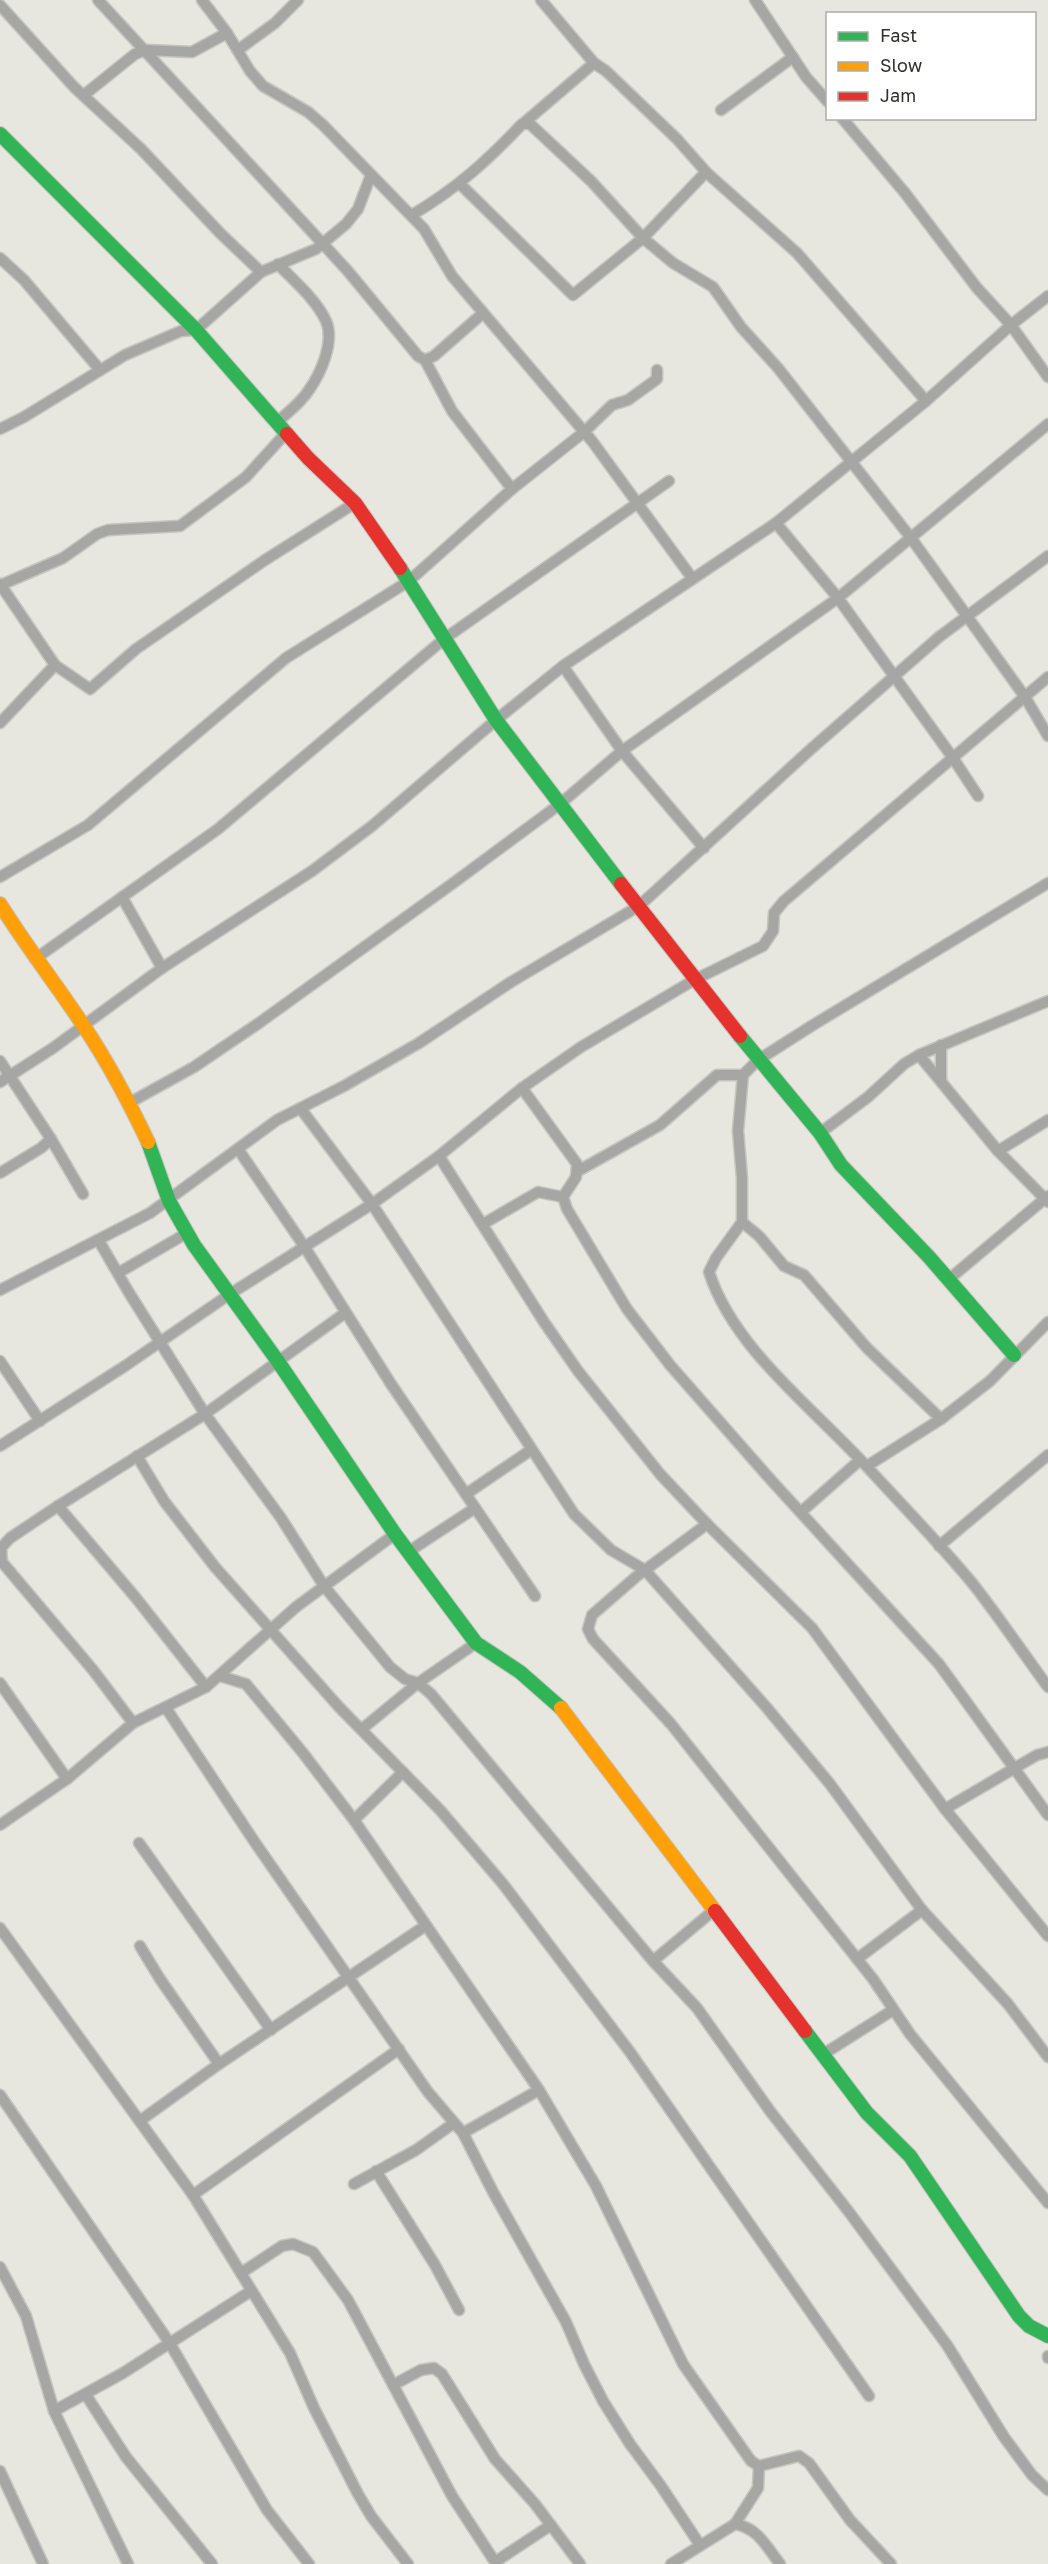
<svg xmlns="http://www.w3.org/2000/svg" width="1048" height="2564" font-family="'Golos Text',sans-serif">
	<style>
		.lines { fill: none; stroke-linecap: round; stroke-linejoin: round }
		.street-casing { stroke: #c5c5c0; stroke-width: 13 }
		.fast-casing { stroke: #c5c5c0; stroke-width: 16 }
		.slow-casing { stroke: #c5c5c0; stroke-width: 16 }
		.jam-casing { stroke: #c5c5c0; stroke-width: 16 }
		.street { stroke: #a6a6a4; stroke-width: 10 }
		.fast { stroke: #30b455; stroke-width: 14 }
		.slow { stroke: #ff9f0a; stroke-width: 14 }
		.jam { stroke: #e5322d; stroke-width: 14 }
	</style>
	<rect width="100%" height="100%" fill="#e7e7e0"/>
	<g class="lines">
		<defs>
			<g id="street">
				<path d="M98,0l249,270 71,86 7,4 9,-4 48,-42"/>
				<path d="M202,0l25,33 23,38 13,15 45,26 15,13 101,104 28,47 140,165 100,137"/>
				<path d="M541,0l53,63 12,8 71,68 30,34 90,80 129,148"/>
				<path d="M755,0l51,77 22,25"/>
				<path d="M0,5l74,82 67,62 79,84 41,39"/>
				<path d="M238,50l37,-27 23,-23"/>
				<path d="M84,95l51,-41 11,-4 46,2 35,-19"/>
				<path d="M721,110l72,-53"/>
				<path d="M842,118l63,75 72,95 34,37 37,52"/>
				<path d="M525,122l69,-59"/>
				<path d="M460,184l113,111 70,-57 63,-66"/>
				<path d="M412,215c45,-27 74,-53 110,-91h8l61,57 52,57 30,25 40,24 28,40 37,41 133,170 114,159 23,39"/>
				<path d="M0,258l24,22 76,90"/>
				<path d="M425,360l27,51 60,78"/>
				<path d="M276,423c11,-10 25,-20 33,-33 12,-17 26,-49 17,-69 -10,-22 -32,-40 -48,-57"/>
				<path d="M0,429l24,-12 101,-62 56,-24 15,-1 65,-58 55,-23 30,-25 12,-15 13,-34"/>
				<path d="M776,523l62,75 115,160 25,38"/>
				<path d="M0,584l55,81 35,24 46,-40 129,-89 90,-57"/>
				<path d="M1,585l62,-27 34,-24 11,-4 72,-4 66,-49 39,-43"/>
				<path d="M563,666l59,85 82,97"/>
				<path d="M0,723l55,-58"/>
				<path d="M0,877l88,-52 198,-167 123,-77 103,-92 72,-57 28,-27 16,-5 29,-21v-9"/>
				<path d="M122,897l40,71"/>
				<path d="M35,959l183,-130 226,-190 225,-158"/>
				<path d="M919,1055l79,96 50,51"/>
				<path d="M0,1061l51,78 32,55"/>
				<path d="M743,1075l-5,56 4,47v44l-26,36 -7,14c25,78 107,138 160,197 35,38 71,75 104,115 26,33 50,69 75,103"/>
				<path d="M941,1080v-35"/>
				<path d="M0,1082l53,-34 109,-80 150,-97 60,-45 124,-106 67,-54 213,-143 150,-122 85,-76 37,-29"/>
				<path d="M522,1088l55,76 -1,13 -13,20 4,12 60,100 43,56 101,115 168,184 109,151"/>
				<path d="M129,1103l65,-36 65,-44 197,-142 104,-77 62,-53 216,-153 210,-174"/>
				<path d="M301,1109l71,95 202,310 37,36 34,20 122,138 63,76 92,126 86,94 40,53"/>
				<path d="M820,1133l48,-36 36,-33 15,-9 129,-54"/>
				<path d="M238,1149l66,97 87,138 144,212"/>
				<path d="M998,1151l50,-31"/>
				<path d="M439,1156l105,166 34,49 82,103 47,50 105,104 133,181 103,127"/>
				<path d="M578,1171l82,-46 57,-50h26l15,-15 55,-35 235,-142"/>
				<path d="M0,1173l41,-25 10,-9"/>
				<path d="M742,1222l17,14 25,30 20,9 63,73 74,71"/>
				<path d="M483,1224l55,-32 25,5"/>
				<path d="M99,1241l29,50 77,123 76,104 43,68 66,81 15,12 13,4 13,11 222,267 44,47 73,103 79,101 98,133 57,92 28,38 16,15"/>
				<path d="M118,1273l69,-40"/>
				<path d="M948,1280l100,-84"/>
				<path d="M0,1290l150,-77 127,-93 67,-34 75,-43 92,-61 128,-76 172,-157 128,-112 109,-81"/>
				<path d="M0,1361l40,60"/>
				<path d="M0,1446l125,-80 105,-72 142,-90 67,-48 83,-68 59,-41 113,-67 69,-34 10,-15 1,-18 10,-12 264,-224"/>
				<path d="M137,1456l27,45 51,66 124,140 101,103 63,74 127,168 239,344"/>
				<path d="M867,1466l74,-47 49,-38 58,-59"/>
				<path d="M466,1494l65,-44"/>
				<path d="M58,1506l78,92 70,89"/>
				<path d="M801,1512l59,-52"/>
				<path d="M707,1524l-70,52 -45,39 -4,14 5,10 78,85 202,255 37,55 138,169"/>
				<path d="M939,1546l109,-91"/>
				<path d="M408,1552l67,-44"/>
				<path d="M220,1676l26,8 57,69 51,67 185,270 57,96 87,178 68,97 8,5 40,-10 10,7 41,57 41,44"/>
				<path d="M0,1683l67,96"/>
				<path d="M166,1708l88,133 174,251 35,41 30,59 73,130 18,42 19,37 27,43 31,42 39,59"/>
				<path d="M133,1723l-40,-53 -91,-108 -1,-14 9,-10 48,-32 147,-92 140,-101"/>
				<path d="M362,1729l56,-46 58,-40"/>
				<path d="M945,1809l92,-54 11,-3"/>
				<path d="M354,1820l49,-48"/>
				<path d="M0,1825l67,-46 66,-56 73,-36 90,-80 99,-73"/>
				<path d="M139,1843l132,187"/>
				<path d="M0,1928l193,267 97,158 24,55 44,86 13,22 37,48"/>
				<path d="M140,1946l20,33 59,85"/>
				<path d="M857,1959l65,-49"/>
				<path d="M653,1961l61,-51"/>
				<path d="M822,2055l71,-45"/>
				<path d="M0,2095l169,247 98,168 42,54"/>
				<path d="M141,2120l78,-56 206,-138"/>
				<path d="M463,2133l76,-43"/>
				<path d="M376,2171l59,94 24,45"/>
				<path d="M354,2184l62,-34 38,-27"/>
				<path d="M193,2195l206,-146"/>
				<path d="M0,2267l26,49 28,95 74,153"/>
				<path d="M241,2273l41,-27 11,-2 20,8 35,48 104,196 43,66 56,-37"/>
				<path d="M1048,2356v2"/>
				<path d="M393,2385l28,-15 13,-2 8,6 53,85 40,45 45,60"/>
				<path d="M86,2395l40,62 86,107"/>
				<path d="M54,2411l69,-38 128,-82"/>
				<path d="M0,2471l43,93"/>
				<path d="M735,2524l23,-36 1,-22"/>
				<path d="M671,2564l64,-40c23,4 31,22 45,40"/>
			</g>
			<g id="fast">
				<path d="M0,134l196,196 91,104"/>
				<path d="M400,568l96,152 125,164"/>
				<path d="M740,1036l80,97 21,32 88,92 85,98"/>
				<path d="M148,1142l21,59 25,44 83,115 118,174 81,109 44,29 41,36"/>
				<path d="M805,2031l62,82 43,43 109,160 10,10 19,10"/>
			</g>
			<g id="slow">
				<path d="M0,904c26,42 56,80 83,121 25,37 46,77 65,117"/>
				<path d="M561,1708l154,203"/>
			</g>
			<g id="jam">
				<path d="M287,434l21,24 47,45 45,65"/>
				<path d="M621,884l119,152"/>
				<path d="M715,1911l90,120"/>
			</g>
		</defs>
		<use href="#street" class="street-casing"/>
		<use href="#fast" class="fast-casing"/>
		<use href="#slow" class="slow-casing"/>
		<use href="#jam" class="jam-casing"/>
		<use href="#street" class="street"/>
		<use href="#fast" class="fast"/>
		<use href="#slow" class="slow"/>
		<use href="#jam" class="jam"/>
	</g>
	<rect x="826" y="12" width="210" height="108" fill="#ffffff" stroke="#acacaa" stroke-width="1.5"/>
	<rect x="838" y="32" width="30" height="9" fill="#30b455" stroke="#acacaa" stroke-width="1.5"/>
	<text x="880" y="42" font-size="18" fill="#30302b">Fast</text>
	<rect x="838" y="62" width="30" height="9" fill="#ff9f0a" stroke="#acacaa" stroke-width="1.5"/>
	<text x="880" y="72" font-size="18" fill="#30302b">Slow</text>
	<rect x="838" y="92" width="30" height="9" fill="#e5322d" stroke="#acacaa" stroke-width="1.5"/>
	<text x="880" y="102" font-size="18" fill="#30302b">Jam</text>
</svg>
